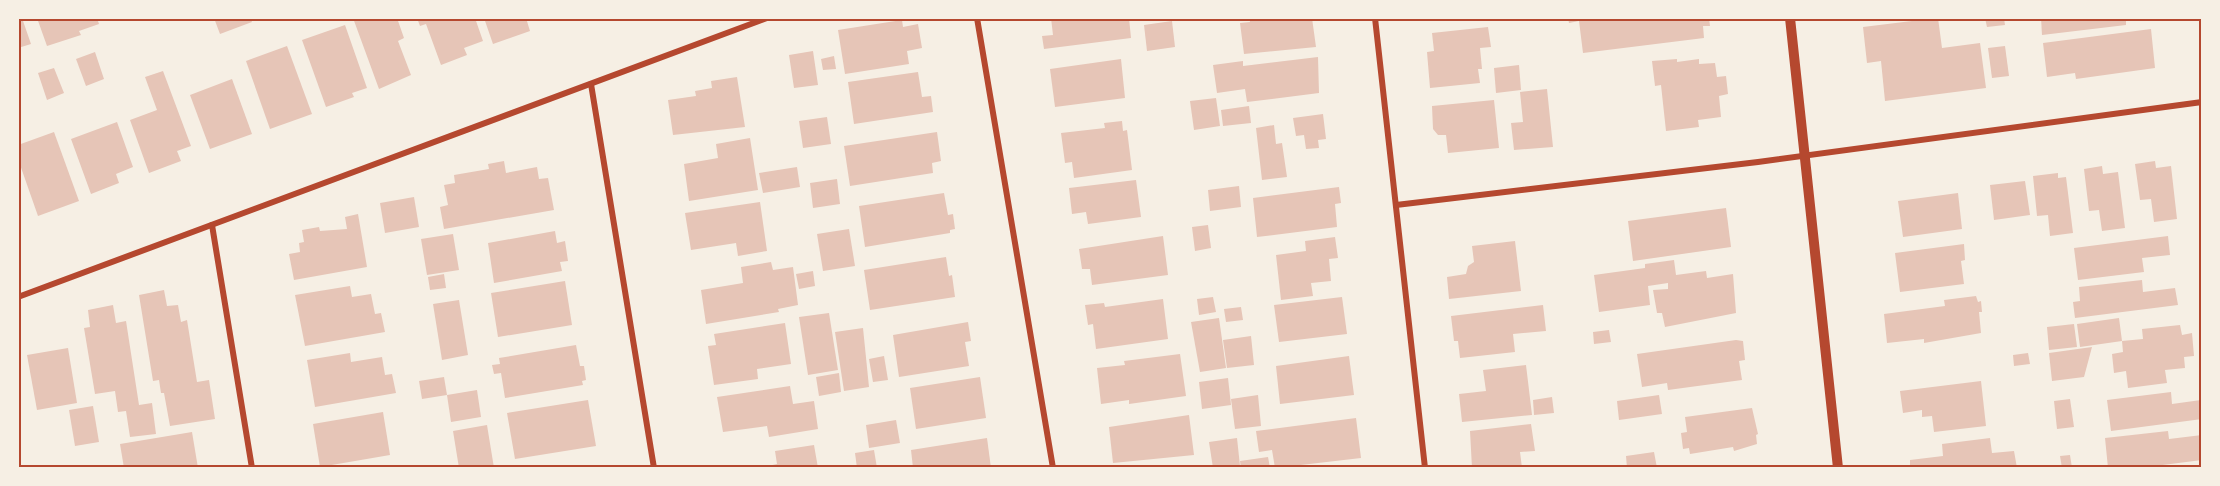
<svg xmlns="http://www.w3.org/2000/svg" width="2220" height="486" font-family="Figtree,sans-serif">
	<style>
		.building { fill: #e6c5b7 }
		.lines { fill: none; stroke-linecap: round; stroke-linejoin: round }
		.minor { stroke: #b5482f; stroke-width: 6 }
		.tertiary { stroke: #b5482f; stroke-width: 10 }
		.neatline { fill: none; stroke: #b5482f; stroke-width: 2 }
	</style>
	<rect width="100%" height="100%" fill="#f6efe4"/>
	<g class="building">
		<path d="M18,18h4l9,26 -13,4z"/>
		<path d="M37,18h60l2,6 -20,7 2,4 -34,11z"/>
		<path d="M214,18h36l2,4 -32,12z"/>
		<path d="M353,18h44l7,20 -6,3 13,34 -32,14z"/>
		<path d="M417,18h58l8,23 -19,7 3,7 -26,10 -15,-41 -6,2z"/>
		<path d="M484,18h42l4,13 -37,13z"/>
		<path d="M1051,18h78l2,20 -87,11 -2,-13 11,-1z"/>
		<path d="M1249,18h63l4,29 -72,7 -4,-31 10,-1z"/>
		<path d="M1568,18h141l1,8h-7l1,12 -121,15 -4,-32 -10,2z"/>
		<path d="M1919,18h19l4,30 38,-5 6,45 -101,13 -4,-40 -14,2 -4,-36 57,-7z"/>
		<path d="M1985,18h19l1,7 -18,2z"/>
		<path d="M2041,18h85v7l-84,10z"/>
		<path d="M902,20l1,7 15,-3 4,24 -15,3 2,13 -64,10 -7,-44z"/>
		<path d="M1172,21l3,26 -28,4 -3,-26z"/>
		<path d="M345,25l22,63 -15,5 2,4 -28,10 -24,-67z"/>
		<path d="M1488,27l3,20 -11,1 2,21h-4l2,14 -50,5 -3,-36 7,-1 -2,-18z"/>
		<path d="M2151,29l4,39 -79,11 -1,-6 -28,4 -4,-34z"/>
		<path d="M287,46l25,68 -42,15 -24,-68z"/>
		<path d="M2005,46l4,30 -17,2 -4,-30z"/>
		<path d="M813,51l5,34 -24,3 -5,-33z"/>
		<path d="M95,52l9,27 -18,7 -10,-27z"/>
		<path d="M834,56l2,13 -13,1 -2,-11z"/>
		<path d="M1318,57l1,36 -72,9 -2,-13 -28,4 -4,-28 30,-4v5z"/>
		<path d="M1121,59l4,39 -70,9 -5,-38z"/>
		<path d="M1677,59v3l22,-3v5l16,-1 2,14 9,-1 2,18 -9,2 2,21 -23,3 1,7 -33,4 -5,-46 -6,1 -3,-25z"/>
		<path d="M1519,65l2,25 -25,3 -2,-25z"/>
		<path d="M54,68l10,25 -17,7 -9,-27z"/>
		<path d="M163,71l28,75 -14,5 4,10 -32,12 -19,-53 27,-10 -12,-33z"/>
		<path d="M918,72l4,25 9,-1 2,16 -79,12 -6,-42z"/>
		<path d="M737,77l8,50 -72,8 -5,-35 28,-4 -1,-5 17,-3 -1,-7z"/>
		<path d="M232,79l20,55 -42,15 -20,-54z"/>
		<path d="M1547,89l6,58 -39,3 -3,-27 12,-1 -3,-30z"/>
		<path d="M1216,98l4,28 -26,4 -4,-29z"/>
		<path d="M1494,100l5,48 -51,5 -2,-18h-8l-5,-6 -1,-23z"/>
		<path d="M1249,106l2,17 -28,3 -2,-16z"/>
		<path d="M1323,114l3,25 -8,1 1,8 -13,1 -2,-14 -8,1 -3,-18z"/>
		<path d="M827,117l4,27 -28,4 -4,-27z"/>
		<path d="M1122,121l1,10 4,-1 5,40 -58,8 -2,-16 -7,1 -4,-30 44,-5 -1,-5z"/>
		<path d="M117,122l16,45 -17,7 3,9 -28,11 -20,-55z"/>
		<path d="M1274,125l2,19 6,-1 5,34 -25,3 -6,-52z"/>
		<path d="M54,132l25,69 -41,15 -20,-57v-14z"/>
		<path d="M937,132l4,29 -9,2 1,10 -83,13 -6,-40z"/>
		<path d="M750,138l8,52 -69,11 -5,-37 34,-6 -2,-14z"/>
		<path d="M504,161l2,12 31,-6 2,12 9,-1 6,32 -110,19 -4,-22 8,-2 -4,-20 11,-2 -1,-8 35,-6 -1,-5z"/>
		<path d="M2155,161l1,7 15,-2 6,53 -23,3 -3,-23 -11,1 -5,-36z"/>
		<path d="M2102,166l1,8 15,-2 7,56 -23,3 -3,-21 -10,1 -5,-42z"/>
		<path d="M797,167l3,20 -37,6 -4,-20z"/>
		<path d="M2058,173v5l8,-1 7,56 -23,3 -2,-21 -11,1 -4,-40z"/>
		<path d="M837,179l3,25 -27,4 -3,-25z"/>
		<path d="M1136,180l5,37 -53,7 -2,-12 -14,2 -3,-26z"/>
		<path d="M2025,181l5,34 -36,5 -4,-35z"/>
		<path d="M1239,186l2,21 -31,4 -2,-21z"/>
		<path d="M1339,187l2,16 -6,1 2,23 -80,10 -4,-39z"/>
		<path d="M944,193l4,22 5,-1 2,15 -5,1v3l-85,14 -6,-41z"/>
		<path d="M1958,193l4,36 -59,8 -5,-36z"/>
		<path d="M414,197l5,30 -34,6 -5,-30z"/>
		<path d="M760,202l7,49 -29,5 -2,-13 -45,7 -6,-37z"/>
		<path d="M1726,208l5,39 -98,14 -5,-40z"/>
		<path d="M358,214l9,53 -73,13 -5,-26 11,-2 -1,-9 5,-1 -2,-12 17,-3 1,4 27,-2 -2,-12z"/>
		<path d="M1208,225l3,23 -16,3 -3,-24z"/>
		<path d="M849,229l6,37 -32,5 -6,-37z"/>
		<path d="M555,231l2,12 8,-2 3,20 -8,1 2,9 -68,12 -6,-40z"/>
		<path d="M453,234l6,36 -32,5 -6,-36z"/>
		<path d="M1163,236l5,39 -76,10 -2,-16h-8l-3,-20z"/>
		<path d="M2168,236l2,19 -28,3 2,14 -66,8 -4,-32z"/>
		<path d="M1335,237l3,21 -9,1 2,22 -20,2 2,13 -32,4 -5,-45 30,-4 -1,-10z"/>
		<path d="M1515,241l6,50 -72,8 -2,-22 19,-3 2,-8 6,-4 -2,-16z"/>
		<path d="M1964,244l1,16 -4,1 3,23 -64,8 -5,-39z"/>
		<path d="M946,257l3,19 3,-1 3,22 -85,13 -6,-40z"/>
		<path d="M1674,260l2,15 30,-4 1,7 26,-4 3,39 -71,14 -3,-14h-5l-4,-23 15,-1v-6l-20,3 2,19 -51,7 -5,-37 51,-7v-4z"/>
		<path d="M771,262l2,8 20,-3 5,38 -20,4 1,3 -73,12 -5,-34 42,-7 -2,-16z"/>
		<path d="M813,271l2,15 -16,3 -3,-15z"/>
		<path d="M444,274l2,14 -16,2 -2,-13z"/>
		<path d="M2142,280l1,12 32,-4 3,17 -103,13 -2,-16 7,-1 -1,-14z"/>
		<path d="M565,281l7,44 -74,12 -7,-44z"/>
		<path d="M350,286l2,11 19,-3 4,20 6,-1 4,19 -80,14 -10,-51z"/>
		<path d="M164,290l3,16 11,-1 3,17 6,-2 10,62 12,-2 6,39 -45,7 -6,-33h-3l-2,-13 -6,1 -14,-86z"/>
		<path d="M1976,296l2,6 3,-1 1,11h-3l2,21 -57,10v-4l-37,4 -3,-29 61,-8 -1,-6z"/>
		<path d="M1213,297l3,15 -17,3 -2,-16z"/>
		<path d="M1342,297l5,37 -68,8 -5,-37z"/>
		<path d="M1163,299l5,40 -72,10 -3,-25 -5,1 -3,-20 19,-2 1,4z"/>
		<path d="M459,300l9,55 -26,5 -9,-56z"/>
		<path d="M113,305l3,18 10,-2 13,84 13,-2 4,31 -26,3 -4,-26 -8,1 -3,-21 -20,3 -11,-66 6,-1 -2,-17z"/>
		<path d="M1543,305l3,26 -33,3 2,18 -55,6 -2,-17h-4l-3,-25z"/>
		<path d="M1241,307l2,13 -17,2 -2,-13z"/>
		<path d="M829,313l9,57 -30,5 -9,-58z"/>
		<path d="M1219,318l7,50 -26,4 -9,-50z"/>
		<path d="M2119,318l3,23 21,-2 -1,-10 38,-4 2,10 10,-2 2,23 -10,1 1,11 -20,2 2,13 -39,5 -2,-17 -12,2 -2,-19 11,-2 -1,-11 -42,6 -3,-23z"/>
		<path d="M968,322l3,19 -6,1 4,24 -70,11 -6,-42z"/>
		<path d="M785,323l6,41 -34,5 1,10 -44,6 -6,-39 8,-1 -2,-11z"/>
		<path d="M2074,324l3,23 -28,3 -2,-23z"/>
		<path d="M863,328l6,59 -25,4 -9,-59z"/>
		<path d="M1609,330l2,12 -17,2 -1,-12z"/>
		<path d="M1251,336l3,29 -27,3 -4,-28z"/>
		<path d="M1736,340l7,1 2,19 -6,1 3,19 -74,10 -1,-7 -25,4 -5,-33z"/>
		<path d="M576,345l4,21h4l2,14 -4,1 1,4 -78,13 -4,-25 -7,1 -2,-9 8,-1 -1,-6z"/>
		<path d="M2092,347l-8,30 -32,4 -3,-28z"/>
		<path d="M68,348l9,55 -40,7 -10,-55z"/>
		<path d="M350,353l1,9 31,-5 3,18 7,-1 4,19 -81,14 -8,-47z"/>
		<path d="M2028,353l2,11 -16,2 -1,-11z"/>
		<path d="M1180,354l6,42 -57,8v-4l-28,4 -4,-36 28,-3 -1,-4z"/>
		<path d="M884,356l4,24 -15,2 -4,-23z"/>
		<path d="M1349,356l5,39 -74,9 -4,-38z"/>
		<path d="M1526,365l6,50 -70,7 -3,-28 27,-3 -3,-21z"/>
		<path d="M839,373l2,19 -22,4 -3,-19z"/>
		<path d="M444,377l3,18 -25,4 -3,-18z"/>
		<path d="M980,377l6,41 -70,11 -6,-41z"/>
		<path d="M1228,378l3,27 -29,4 -3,-27z"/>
		<path d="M1981,381l5,45 -52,6 -2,-16 -10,1v-7l-19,3 -3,-22z"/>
		<path d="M790,386l3,18 21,-3 4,28 -49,8 -2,-11 -44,6 -6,-35z"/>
		<path d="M477,390l4,27 -30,5 -4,-27z"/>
		<path d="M2171,392l1,12 29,-4 1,19 -91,12 -4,-31z"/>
		<path d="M1258,395l3,31 -26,3 -4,-30z"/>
		<path d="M1659,395l3,19 -43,6 -2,-19z"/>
		<path d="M1552,397l2,16 -20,2 -1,-15z"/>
		<path d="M2070,399l4,28 -17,2 -3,-28z"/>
		<path d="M588,400l8,46 -81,13 -8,-46z"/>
		<path d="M93,406l6,36 -24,4 -6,-36z"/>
		<path d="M1752,408l6,26 -2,1 1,9 -23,7 -1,-4 -43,7 -1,-6 -6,1 -2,-16 6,-1 -2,-15z"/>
		<path d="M383,412l7,43 -70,12 -7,-43z"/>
		<path d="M1189,415l5,40 -81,8 -4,-36z"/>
		<path d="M1356,418l5,40 -86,10 -3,-18 -13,2 -3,-21z"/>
		<path d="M896,420l4,23 -31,5 -3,-23z"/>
		<path d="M1531,424l4,27 -15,1 2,16h-50l-2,-37z"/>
		<path d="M487,425l7,43h-35l-6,-37z"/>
		<path d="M2168,431l1,8 33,-4v25l-63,8h-31l-3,-30z"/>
		<path d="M192,432l6,36h-74l-4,-24z"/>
		<path d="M987,438l4,30h-78l-2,-18z"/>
		<path d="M1237,438l3,28 -27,2 -4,-26z"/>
		<path d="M1990,438l2,15 22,-2 3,17h-107v-8l33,-4 -1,-12z"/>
		<path d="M814,445l4,23h-60l19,-4 -2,-13z"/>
		<path d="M874,450l3,18h-20l-2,-15z"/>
		<path d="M1654,452l3,16h-30l-1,-12z"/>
		<path d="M2070,455l2,13h-10l-2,-12z"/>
		<path d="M1268,457l2,11h-29l-1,-7z"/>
	</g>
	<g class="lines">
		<g class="minor">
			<path d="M977,18l76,450"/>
			<path d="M1375,18l50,450"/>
			<path d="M591,84l63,384"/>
			<path d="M1396,205l362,-43 444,-60"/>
			<path d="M212,225l40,243"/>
			<path d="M18,297l749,-279"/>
		</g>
		<path class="tertiary" d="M1790,18l48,450"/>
	</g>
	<rect width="2220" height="486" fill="none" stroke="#f6efe4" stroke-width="39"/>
	<rect x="20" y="20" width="2180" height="446" class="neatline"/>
</svg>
